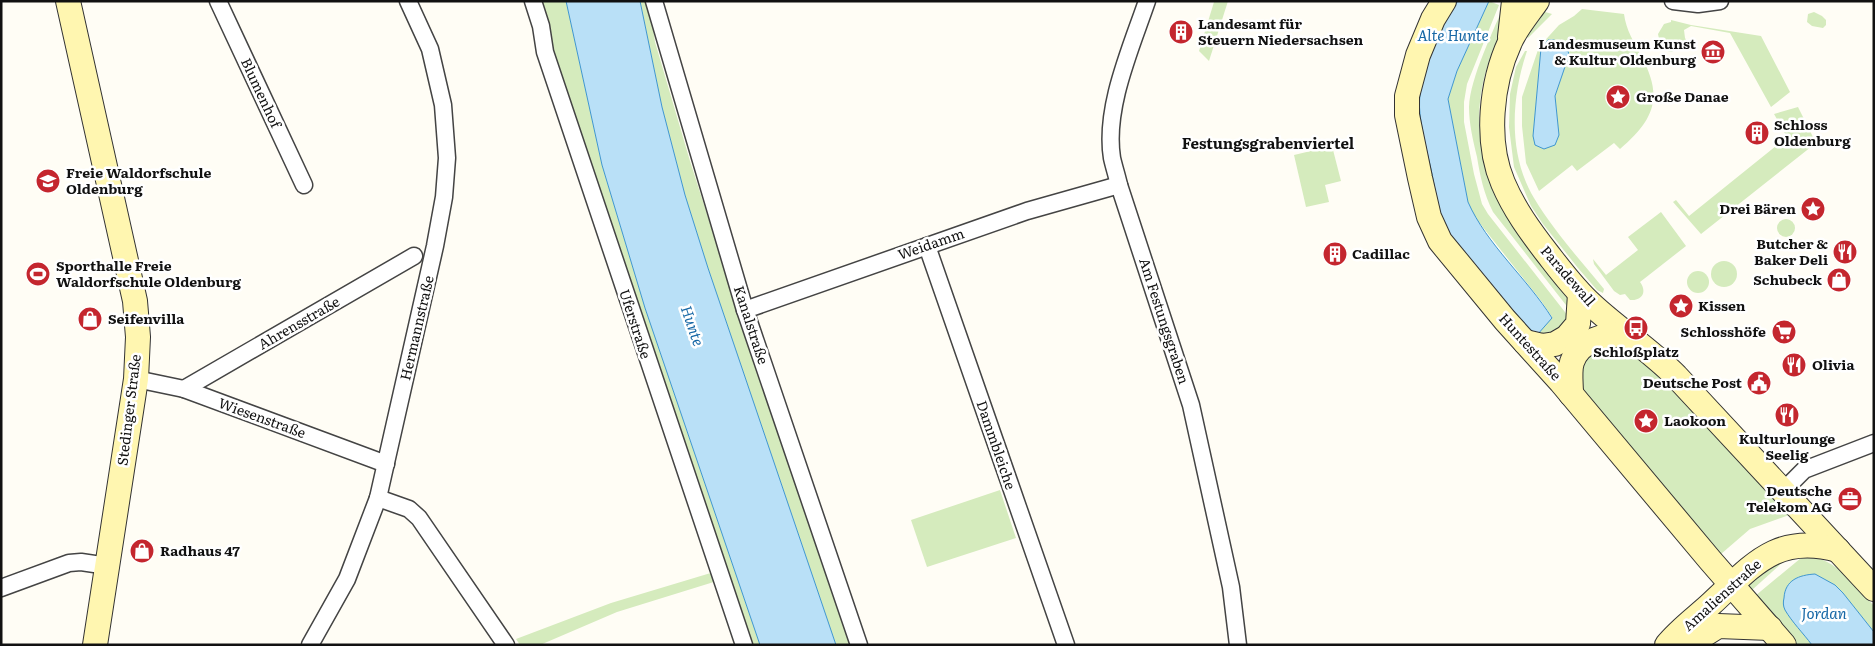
<svg xmlns="http://www.w3.org/2000/svg" width="1875" height="646" font-family="Literata,serif">
	<style>
		.green { fill: #d5ebbd; fill-rule: evenodd }
		.water { fill: #b9e0f7; stroke: #3f96cf }
		.lines { fill: none; stroke-linecap: round; stroke-linejoin: round }
		.street-casing { stroke: #444; stroke-width: 19 }
		.secondary-casing { stroke: #333; stroke-width: 26 }
		.street { stroke: #fff; stroke-width: 16 }
		.secondary { stroke: #fff6b0; stroke-width: 24 }
		.labels { text-anchor: middle; stroke-width: 5; stroke-linejoin: round; paint-order: stroke }
		.poi-label { font-size: 14px; font-weight: bold; fill: #111; stroke: #fff; text-anchor: start }
		.street-label { font-size: 14px; fill: #111; stroke: #fff }
		.water-label { font-size: 15px; font-style: italic; fill: #1768a6; stroke: #fff }
		.neighbourhood-label { font-size: 15px; font-weight: bold; fill: #111; stroke: #fff }
	</style>
	<rect width="100%" height="100%" fill="#fffdf5"/>
	<g class="green">
		<path d="M539,1h27l36,164 43,143 115,337h-11l-198,-594z"/>
		<path d="M640,1h9l6,41 35,119 48,150 113,334h-15l-128,-377 -23,-73 -23,-88z"/>
		<path d="M1228,1l-19,60 -10,-10 15,-49z"/>
		<path d="M1450,1h8l-21,28 -12,43 -5,41 20,100 10,23 9,13 71,80 7,6 15,-18 -10,-15 -68,-86 -6,-14 -20,-103 9,-28 32,-70 10,4 -32,79 -3,18v20l10,52 8,30 6,10 84,107c-11,20 -30,26 -48,9l-78,-92 -8,-19 -20,-98 -3,-17 1,-20 5,-24 8,-22 6,-14z"/>
		<path d="M1506,1c-1,8 0,16 -2,23 -2,14 -12,27 -16,40 -9,29 -12,58 -5,88l92,149 -2,13 -80,-102c-9,-18 -13,-36 -16,-55 -4,-17 -8,-33 -8,-50 1,-29 25,-78 37,-106z"/>
		<path d="M1582,9l42,5c2,16 10,28 17,42 23,41 13,64 -21,93l-6,-6 -37,28 -5,-6 -33,26 -13,-28 -4,-37v-29l17,-50 20,-22 15,-9zM1541,48l28,7 -14,41 4,39 -26,1z"/>
		<path d="M1542,11l10,3 -24,24 -2,-2z"/>
		<path d="M1814,12l8,4 4,4v5l-3,3 -11,-2 -5,-4 1,-8z"/>
		<path d="M1671,20l20,5 70,11 29,56 -19,15 -41,-74 -39,-7 -7,4 1,8 3,5 -16,9c-11,-1 -12,-9 -14,-18l6,-10 7,-2z"/>
		<path d="M1525,51h2c-16,47 -19,104 7,147 20,33 46,62 70,91l-1,4 -6,-3 -19,-22 -35,-44 -12,-18 -17,-39 -5,-40 1,-33 6,-27z"/>
		<path d="M1798,107l18,36 -115,91 -28,-32 3,-2 13,16 98,-79 -13,-23z"/>
		<path d="M1332,146l9,35 -16,4 4,17 -23,5 -12,-52z"/>
		<path d="M1661,212l25,34 -46,36c7,9 3,19 -10,18l-5,-6 -5,1 -6,-4 -20,-27 -1,-5 13,16 32,-25 -10,-13z"/>
		<circle cx="1786" cy="228" r="9"/>
		<circle cx="1724" cy="274" r="13"/>
		<circle cx="1698" cy="282" r="11"/>
		<path d="M1624,341l20,16 148,157 -42,15 -29,25 -72,-83 -72,-87 7,-30z"/>
		<path d="M1000,490l16,48 -89,29 -16,-47z"/>
		<path d="M1806,556c30,2 49,29 68,50v26l-31,-39 -59,14 28,38h-16l-41,-49 46,-38z"/>
		<path d="M1784,561l-32,29 -6,-6 17,-14z"/>
		<path d="M714,572l3,9 -100,31 -77,33h-20l-4,-6 95,-36z"/>
	</g>
	<g class="water">
		<path d="M566,1h74l22,106 23,88 23,73 128,377h-76l-115,-337 -43,-143z"/>
		<path d="M1458,1h31l-32,70 -9,28 20,103c19,43 59,76 84,116l-15,17 -7,-6c-25,-28 -60,-62 -80,-93 -11,-18 -14,-41 -18,-62 -4,-19 -10,-40 -12,-60 -4,-36 16,-85 38,-113z"/>
		<path d="M1548,40h6l13,7 2,8 -14,41 4,39 -4,10 -11,4 -9,-4 -2,-9 8,-88z"/>
		<path d="M1815,574l20,11 8,8 31,39v13h-62c-9,-12 -20,-23 -27,-35 -2,-4 -2,-8 -1,-12 1,-18 15,-23 31,-24z"/>
	</g>
	<g class="lines">
		<defs>
			<g id="street">
				<path d="M218,1l86,184"/>
				<path d="M533,1l8,25 4,26 199,593"/>
				<path d="M654,1l91,309 114,335"/>
				<path d="M1147,1c-16,47 -43,107 -35,157 2,9 5,18 7,27l72,220 40,182 7,58"/>
				<path d="M1673,1l25,3 22,-3"/>
				<path d="M927,246l139,399"/>
				<path d="M745,310l282,-99 92,-26"/>
				<path d="M136,379l48,10 202,75"/>
				<path d="M184,389l230,-133"/>
				<path d="M1782,492l22,-22 70,-27"/>
				<path d="M378,498l31,11 10,9 87,127"/>
				<path d="M1,588l68,-25 12,-1 27,4"/>
				<path d="M310,645l37,-66 31,-81 57,-252 9,-49 3,-39 -4,-53 -13,-56 -22,-48"/>
			</g>
			<g id="secondary">
				<path d="M68,1l67,300 3,36 -2,42 -41,266"/>
				<path d="M1444,1l-11,18 -15,36 -11,41v19l13,63 9,39 11,24 65,79 56,62 149,178 74,85"/>
				<path d="M1537,1c-9,13 -21,27 -27,41 -19,41 -25,99 -7,141 11,26 27,48 44,70 14,18 28,37 45,52 27,25 58,45 84,71l198,213"/>
				<path d="M1510,37l4,-36"/>
				<path d="M1525,342l17,4 13,-2 12,-7 11,-13 2,-30"/>
				<path d="M1571,394c0,-10 -2,-23 1,-32 8,-23 33,-27 54,-28"/>
				<path d="M1667,645c13,-16 30,-28 45,-42 41,-38 65,-70 126,-53"/>
				<path d="M1688,645l30,-19 52,2"/>
			</g>
		</defs>
		<use href="#street" class="street-casing"/>
		<use href="#secondary" class="secondary-casing"/>
		<use href="#street" class="street"/>
		<use href="#secondary" class="secondary"/>
	</g>
	<defs>
		<symbol id="building-disc" viewBox="-11 -11 22 22"><circle r="9.5" fill="#c4262e" stroke="#fff"/><path d="M-4-6H4V6H1V3H-1V6H-4ZM-2.5-4.3h1.7v1.8h-1.7ZM.8-4.3h1.7v1.8H.8ZM-2.5-1h1.7V.8h-1.7ZM.8-1h1.7V.8H.8Z" fill="#fff"/></symbol>
		<symbol id="museum-disc" viewBox="-11 -11 22 22"><circle r="9.5" fill="#c4262e" stroke="#fff"/><path d="M0-6L6-3V-2H-6V-3ZM-5-1h2V3h-2ZM-1-1h2V3h-2ZM3-1h2V3H3ZM-6 4H6V6H-6Z" fill="#fff"/></symbol>
		<symbol id="sight-disc" viewBox="-11 -11 22 22"><circle r="9.5" fill="#c4262e" stroke="#fff"/><path d="M0-6L1.8-2.2L6-1.7L2.9 1.2L3.7 5.4L0 3.3L-3.7 5.4L-2.9 1.2L-6-1.7L-1.8-2.2Z" fill="#fff"/></symbol>
		<symbol id="school-disc" viewBox="-11 -11 22 22"><circle r="9.5" fill="#c4262e" stroke="#fff"/><path d="M0-5L7-2L0 1L-7-2ZM-4 1L0 2.5L4 1V4Q0 6-4 4Z" fill="#fff"/></symbol>
		<symbol id="restaurant-disc" viewBox="-11 -11 22 22"><circle r="9.5" fill="#c4262e" stroke="#fff"/><path d="M-5-6h1v4h1v-4h1v4h1v-4h1v5L-1.5 .5V6h-2V.5L-5-1ZM5-6V6H3V1.5H1.5Q1.5-4 5-6Z" fill="#fff"/></symbol>
		<symbol id="stadium-disc" viewBox="-11 -11 22 22"><circle r="9.5" fill="#c4262e" stroke="#fff"/><path d="M0-5a6.5 5 0 1 0 0 10a6.5 5 0 1 0 0-10ZM-3.5-1.8h7v3.6h-7Z" fill="#fff"/></symbol>
		<symbol id="shop-disc" viewBox="-11 -11 22 22"><circle r="9.5" fill="#c4262e" stroke="#fff"/><path d="M-5-2.5h2.3a2.7 3.5 0 0 1 5.4 0H5L5.5 6h-11ZM-1.5-2.5h3a1.5 2.3 0 0 0-3 0Z" fill="#fff"/></symbol>
		<symbol id="bus-disc" viewBox="-11 -11 22 22"><circle r="9.5" fill="#c4262e" stroke="#fff"/><path d="M-5-6H5V4H4V6H2V4H-2V6H-4V4H-5ZM-3.5-4V0h7V-4ZM-3.5 1.2v1.5H-2V1.2ZM2 1.2v1.5H3.5V1.2Z" fill="#fff"/></symbol>
		<symbol id="supermarket-disc" viewBox="-11 -11 22 22"><circle r="9.5" fill="#c4262e" stroke="#fff"/><path d="M-6-5.5h2.5l.6 2H6L4.5 2H-2.5L-4.4-4H-6ZM-1.5 3.2a1.3 1.3 0 1 0 .1 0ZM3 3.2a1.3 1.3 0 1 0 .1 0Z" fill="#fff"/></symbol>
		<symbol id="civic-disc" viewBox="-11 -11 22 22"><circle r="9.5" fill="#c4262e" stroke="#fff"/><path d="M-.6-6.5H3V-4.5H.6V-3L4-1V1h2V6H-6V1h2V-1L-.6-3ZM-1.2 2.5V6h2.4V2.5Z" fill="#fff"/></symbol>
		<symbol id="office-disc" viewBox="-11 -11 22 22"><circle r="9.5" fill="#c4262e" stroke="#fff"/><path d="M-6-3h4V-5.5h4V-3h4V5H-6ZM-1-4.5V-3h2v-1.5ZM-6 0V1H6V0Z" fill="#fff"/></symbol>
	</defs>
	<g fill-rule="evenodd">
		<use href="#building-disc" x="1167" y="18" width="28" height="28"/>
		<use href="#museum-disc" x="1699" y="38" width="28" height="28"/>
		<use href="#sight-disc" x="1604" y="83" width="28" height="28"/>
		<use href="#building-disc" x="1743" y="119" width="28" height="28"/>
		<use href="#school-disc" x="34" y="167" width="28" height="28"/>
		<use href="#sight-disc" x="1799" y="195" width="28" height="28"/>
		<use href="#restaurant-disc" x="1831" y="238" width="28" height="28"/>
		<use href="#building-disc" x="1321" y="240" width="28" height="28"/>
		<use href="#stadium-disc" x="24" y="260" width="28" height="28"/>
		<use href="#shop-disc" x="1825" y="266" width="28" height="28"/>
		<use href="#sight-disc" x="1667" y="292" width="28" height="28"/>
		<use href="#shop-disc" x="76" y="305" width="28" height="28"/>
		<use href="#bus-disc" x="1622" y="314" width="28" height="28"/>
		<use href="#supermarket-disc" x="1770" y="318" width="28" height="28"/>
		<use href="#restaurant-disc" x="1780" y="351" width="28" height="28"/>
		<use href="#civic-disc" x="1745" y="369" width="28" height="28"/>
		<use href="#restaurant-disc" x="1773" y="401" width="28" height="28"/>
		<use href="#sight-disc" x="1632" y="407" width="28" height="28"/>
		<use href="#office-disc" x="1836" y="485" width="28" height="28"/>
		<use href="#shop-disc" x="128" y="537" width="28" height="28"/>
	</g>
	<g class="labels">
		<g class="poi-label">
			<text x="1198" y="29">Landesamt für<tspan x="1198" dy="16">Steuern Niedersachsen</tspan></text>
			<text x="1696" y="49" text-anchor="end">Landesmuseum Kunst<tspan x="1696" dy="16">&amp; Kultur Oldenburg</tspan></text>
			<text x="1636" y="102">Große Danae</text>
			<text x="1774" y="130">Schloss<tspan x="1774" dy="16">Oldenburg</tspan></text>
			<text x="66" y="178">Freie Waldorfschule<tspan x="66" dy="16">Oldenburg</tspan></text>
			<text x="1796" y="214" text-anchor="end">Drei Bären</text>
			<text x="1828" y="249" text-anchor="end">Butcher &amp;<tspan x="1828" dy="16">Baker Deli</tspan></text>
			<text x="1352" y="259">Cadillac</text>
			<text x="56" y="271">Sporthalle Freie<tspan x="56" dy="16">Waldorfschule Oldenburg</tspan></text>
			<text x="1822" y="285" text-anchor="end">Schubeck</text>
			<text x="1698" y="311">Kissen</text>
			<text x="108" y="324">Seifenvilla</text>
			<text x="1766" y="337" text-anchor="end">Schlosshöfe</text>
			<text x="1636" y="357" text-anchor="middle">Schloßplatz</text>
			<text x="1812" y="370">Olivia</text>
			<text x="1742" y="388" text-anchor="end">Deutsche Post</text>
			<text x="1664" y="426">Laokoon</text>
			<text x="1787" y="444" text-anchor="middle">Kulturlounge<tspan x="1787" dy="16">Seelig</tspan></text>
			<text x="1832" y="496" text-anchor="end">Deutsche<tspan x="1832" dy="16">Telekom AG</tspan></text>
			<text x="160" y="556">Radhaus 47</text>
		</g>
		<g class="street-label">
			<text transform="translate(261 93) rotate(65)" y="5">Blumenhof</text>
			<text transform="translate(931 244) rotate(-19)" y="5">Weidamm</text>
			<text transform="translate(1568 276) rotate(49)" y="5">Paradewall</text>
			<text transform="translate(1164 321) rotate(72)" y="5">Am Festungsgraben</text>
			<text transform="translate(299 323) rotate(-30)" y="5">Ahrensstraße</text>
			<text transform="translate(635 324) rotate(72)" y="5">Uferstraße</text>
			<text transform="translate(751 325) rotate(72)" y="5">Kanalstraße</text>
			<text transform="translate(417 328) rotate(-77)" y="5">Hermannstraße</text>
			<text transform="translate(1530 347) rotate(48)" y="5">Huntestraße</text>
			<text transform="translate(129 410) rotate(-83)" y="5">Stedinger Straße</text>
			<text transform="translate(262 418) rotate(20)" y="5">Wiesenstraße</text>
			<text transform="translate(996 445) rotate(71)" y="5">Dammbleiche</text>
			<text transform="translate(1722 595) rotate(-42)" y="5">Amalienstraße</text>
		</g>
		<g class="water-label">
			<text x="1453" y="41">Alte Hunte</text>
			<text transform="translate(692 326) rotate(71)" y="5">Hunte</text>
			<text x="1824" y="619">Jordan</text>
		</g>
		<g class="neighbourhood-label">
			<text x="1268" y="149">Festungsgrabenviertel</text>
		</g>
	</g>
	<rect width="1875" height="646" fill="none" stroke="#111111" stroke-width="5"/>
</svg>
